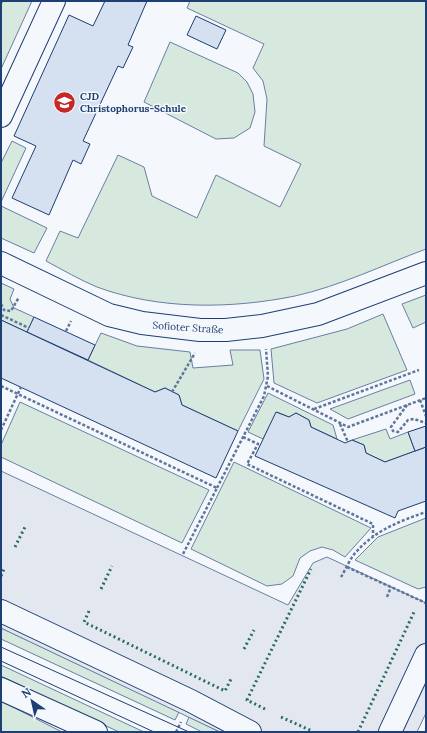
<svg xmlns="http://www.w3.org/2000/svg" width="427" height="733" font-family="Lora,serif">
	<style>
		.green { fill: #d7e8df; stroke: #687fa3 }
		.parking { fill: #e3e8f0; stroke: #687fa3 }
		.building { fill: #d5e0f0; stroke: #1d3f73 }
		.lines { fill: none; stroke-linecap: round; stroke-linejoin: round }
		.minor-casing { stroke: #1d3f73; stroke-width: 24 }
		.major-casing { stroke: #1d3f73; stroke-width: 24 }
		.path { stroke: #5e769c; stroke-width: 2.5; stroke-dasharray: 3 2; stroke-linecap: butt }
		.minor { stroke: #f4f7fb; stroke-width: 22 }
		.major { stroke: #f4f7fb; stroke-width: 22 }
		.tram { stroke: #1d3f73; stroke-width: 1 }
		.hedge { stroke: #2c6c60; stroke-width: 3; stroke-dasharray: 2 3; stroke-linecap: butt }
		.labels { text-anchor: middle; stroke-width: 3; stroke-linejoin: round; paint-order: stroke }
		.poi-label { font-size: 10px; font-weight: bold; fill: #1d3f73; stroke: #f4f7fb; text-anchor: start }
		.street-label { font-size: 10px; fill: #1d3f73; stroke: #f4f7fb }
	</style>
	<rect width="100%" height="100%" fill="#f4f7fb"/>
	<g class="green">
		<path d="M3,1h29l-31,68v-64z"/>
		<path d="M190,1h236v248c-43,16 -86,37 -131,47 -64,13 -136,14 -198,-9 -17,-7 -34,-17 -51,-26l14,-30 18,7 40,-83 26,12 8,29 45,22 19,-43 64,32 21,-43 -37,-18 3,-47 -4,-18 -10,-13 11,-24 -77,-36z"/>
		<path d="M170,42l68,31 9,9 6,12 2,18 -5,16 -16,10 -18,1 -72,-37z"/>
		<path d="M12,141l14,7 -25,54v-39z"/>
		<path d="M1,206l46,22 -13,25 -33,-15z"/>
		<path d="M1,283l13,6 -4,10 4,9 20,9 -7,15 -26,-12z"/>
		<path d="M426,295v27l-13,6 -11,-24z"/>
		<path d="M383,314l24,56 -90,33 -43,-20 -3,-34 76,-20z"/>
		<path d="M101,333l36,13 53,6 3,16 40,-3 -3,-15h30l4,29 -26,52 -56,-26 -3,-10 -14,-7 -10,4 -67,-32z"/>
		<path d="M410,380l5,14 -67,25 -18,-10z"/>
		<path d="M268,393l65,32 4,14 -26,-12 -2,-7 -13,-7 -7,4 -12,-5 -14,27 -15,-7z"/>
		<path d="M20,402l189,88 -27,53 -181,-86v-12z"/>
		<path d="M386,429l4,10 18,-7 7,19 -30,11 -19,-9 -2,-8 -12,-5z"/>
		<path d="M234,462l137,66 -26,29 -12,-7 -11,-3 -12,4 -10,7 -7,18 -11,8 -15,2 -76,-37z"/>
		<path d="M426,518v69l-8,2 -63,-29 23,-23z"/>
		<path d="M1,628l178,84 -4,8 -174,-81z"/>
		<path d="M1,665l143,67h-25l-118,-56z"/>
		<path d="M1,701l61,31h-61z"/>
		<path d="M189,717l31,15h-18l-16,-8z"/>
	</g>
	<path class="parking" d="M1,471l287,134 25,-42 14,-6 99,46v110l-9,19h-197l-219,-104z"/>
	<g class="building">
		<path d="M105,1h42l-19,44 5,2 -10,21 -5,-2 -35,75 7,3 -9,20 -8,-4 -24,55 -37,-17 24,-52 -22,-10 55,-121 24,11z"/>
		<path d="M196,16l30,14 -9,19 -30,-14z"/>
		<path d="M34,317l61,28 -7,15 -61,-28z"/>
		<path d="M1,320l154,72 10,-4 14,7 3,10 56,26 -22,47 -215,-100z"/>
		<path d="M276,412l13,5 7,-4 13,7 2,7 34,16 7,-3 12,5 2,8 19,9 41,-15v54l-28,10 -3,7 -140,-62z"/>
		<path d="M426,426v21l-11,4 -7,-19z"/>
	</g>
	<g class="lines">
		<defs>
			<g id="minor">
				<path d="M1,116l53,-115"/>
				<path d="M1,263l108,52 33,8 58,7h26l36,-4 56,-12 108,-41"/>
				<path d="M1,611l190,90 59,31"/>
				<path d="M390,732l36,-77"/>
			</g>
			<path id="major" d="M1,689l95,43"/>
		</defs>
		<use href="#minor" class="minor-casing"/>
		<use href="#major" class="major-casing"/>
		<g class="path">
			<path d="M1,304l3,6 7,1 8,-14"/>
			<path d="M1,315l28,13"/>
			<path d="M66,331l5,-10"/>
			<path d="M1,386l216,102 -34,66"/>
			<path d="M267,386l81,41 78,-29"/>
			<path d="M172,392l23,-39"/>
			<path d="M420,400l6,16"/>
			<path d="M407,405l-16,22 2,4 5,1 10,-12 6,-1 12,4"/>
			<path d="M314,409l105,-39"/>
			<path d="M340,424l8,18"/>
			<path d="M1,430l20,-43"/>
			<path d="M243,437l15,7 -11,20 126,60v12"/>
			<path d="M217,488l47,-92 4,-20 -2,-27"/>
			<path d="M347,567l79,36"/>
			<path d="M341,577c5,-8 9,-19 16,-26 19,-21 43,-30 69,-39"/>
			<path d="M387,597l4,-10"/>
			<path d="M176,732l5,-10"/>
		</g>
		<use href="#minor" class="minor"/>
		<use href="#major" class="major"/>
		<g class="tram">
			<path d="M1,647l188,85"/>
			<path d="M1,661l153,71"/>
		</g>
		<g class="hedge">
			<path d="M15,547l11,-22"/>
			<path d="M1,576l3,-7"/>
			<path d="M101,589l11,-23"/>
			<path d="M89,611l-5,11 141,69 6,-12"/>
			<path d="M244,649l10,-19"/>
			<path d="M265,709l-18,-9 64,-131"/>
			<path d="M281,717l31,14"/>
			<path d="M358,732l57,-122"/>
		</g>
	</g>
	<defs>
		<symbol id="school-disc" viewBox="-11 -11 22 22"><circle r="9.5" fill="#c62828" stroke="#f4f7fb"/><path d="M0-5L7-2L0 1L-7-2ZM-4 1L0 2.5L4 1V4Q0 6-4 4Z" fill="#fff"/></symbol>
	</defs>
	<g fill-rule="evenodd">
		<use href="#school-disc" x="52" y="90" width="25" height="25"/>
	</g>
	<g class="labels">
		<g class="poi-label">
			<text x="80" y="100">CJD<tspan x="80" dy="12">Christophorus-Schule</tspan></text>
		</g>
		<g class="street-label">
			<text transform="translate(188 327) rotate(4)" y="4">Sofioter Straße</text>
		</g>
	</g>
	<rect width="427" height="733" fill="none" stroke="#1d3f73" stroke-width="4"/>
	<g transform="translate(32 701) rotate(326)" stroke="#f4f7fb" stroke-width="3" paint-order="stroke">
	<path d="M0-3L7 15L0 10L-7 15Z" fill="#1d3f73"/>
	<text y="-6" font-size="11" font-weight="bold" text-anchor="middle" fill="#1d3f73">N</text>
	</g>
</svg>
